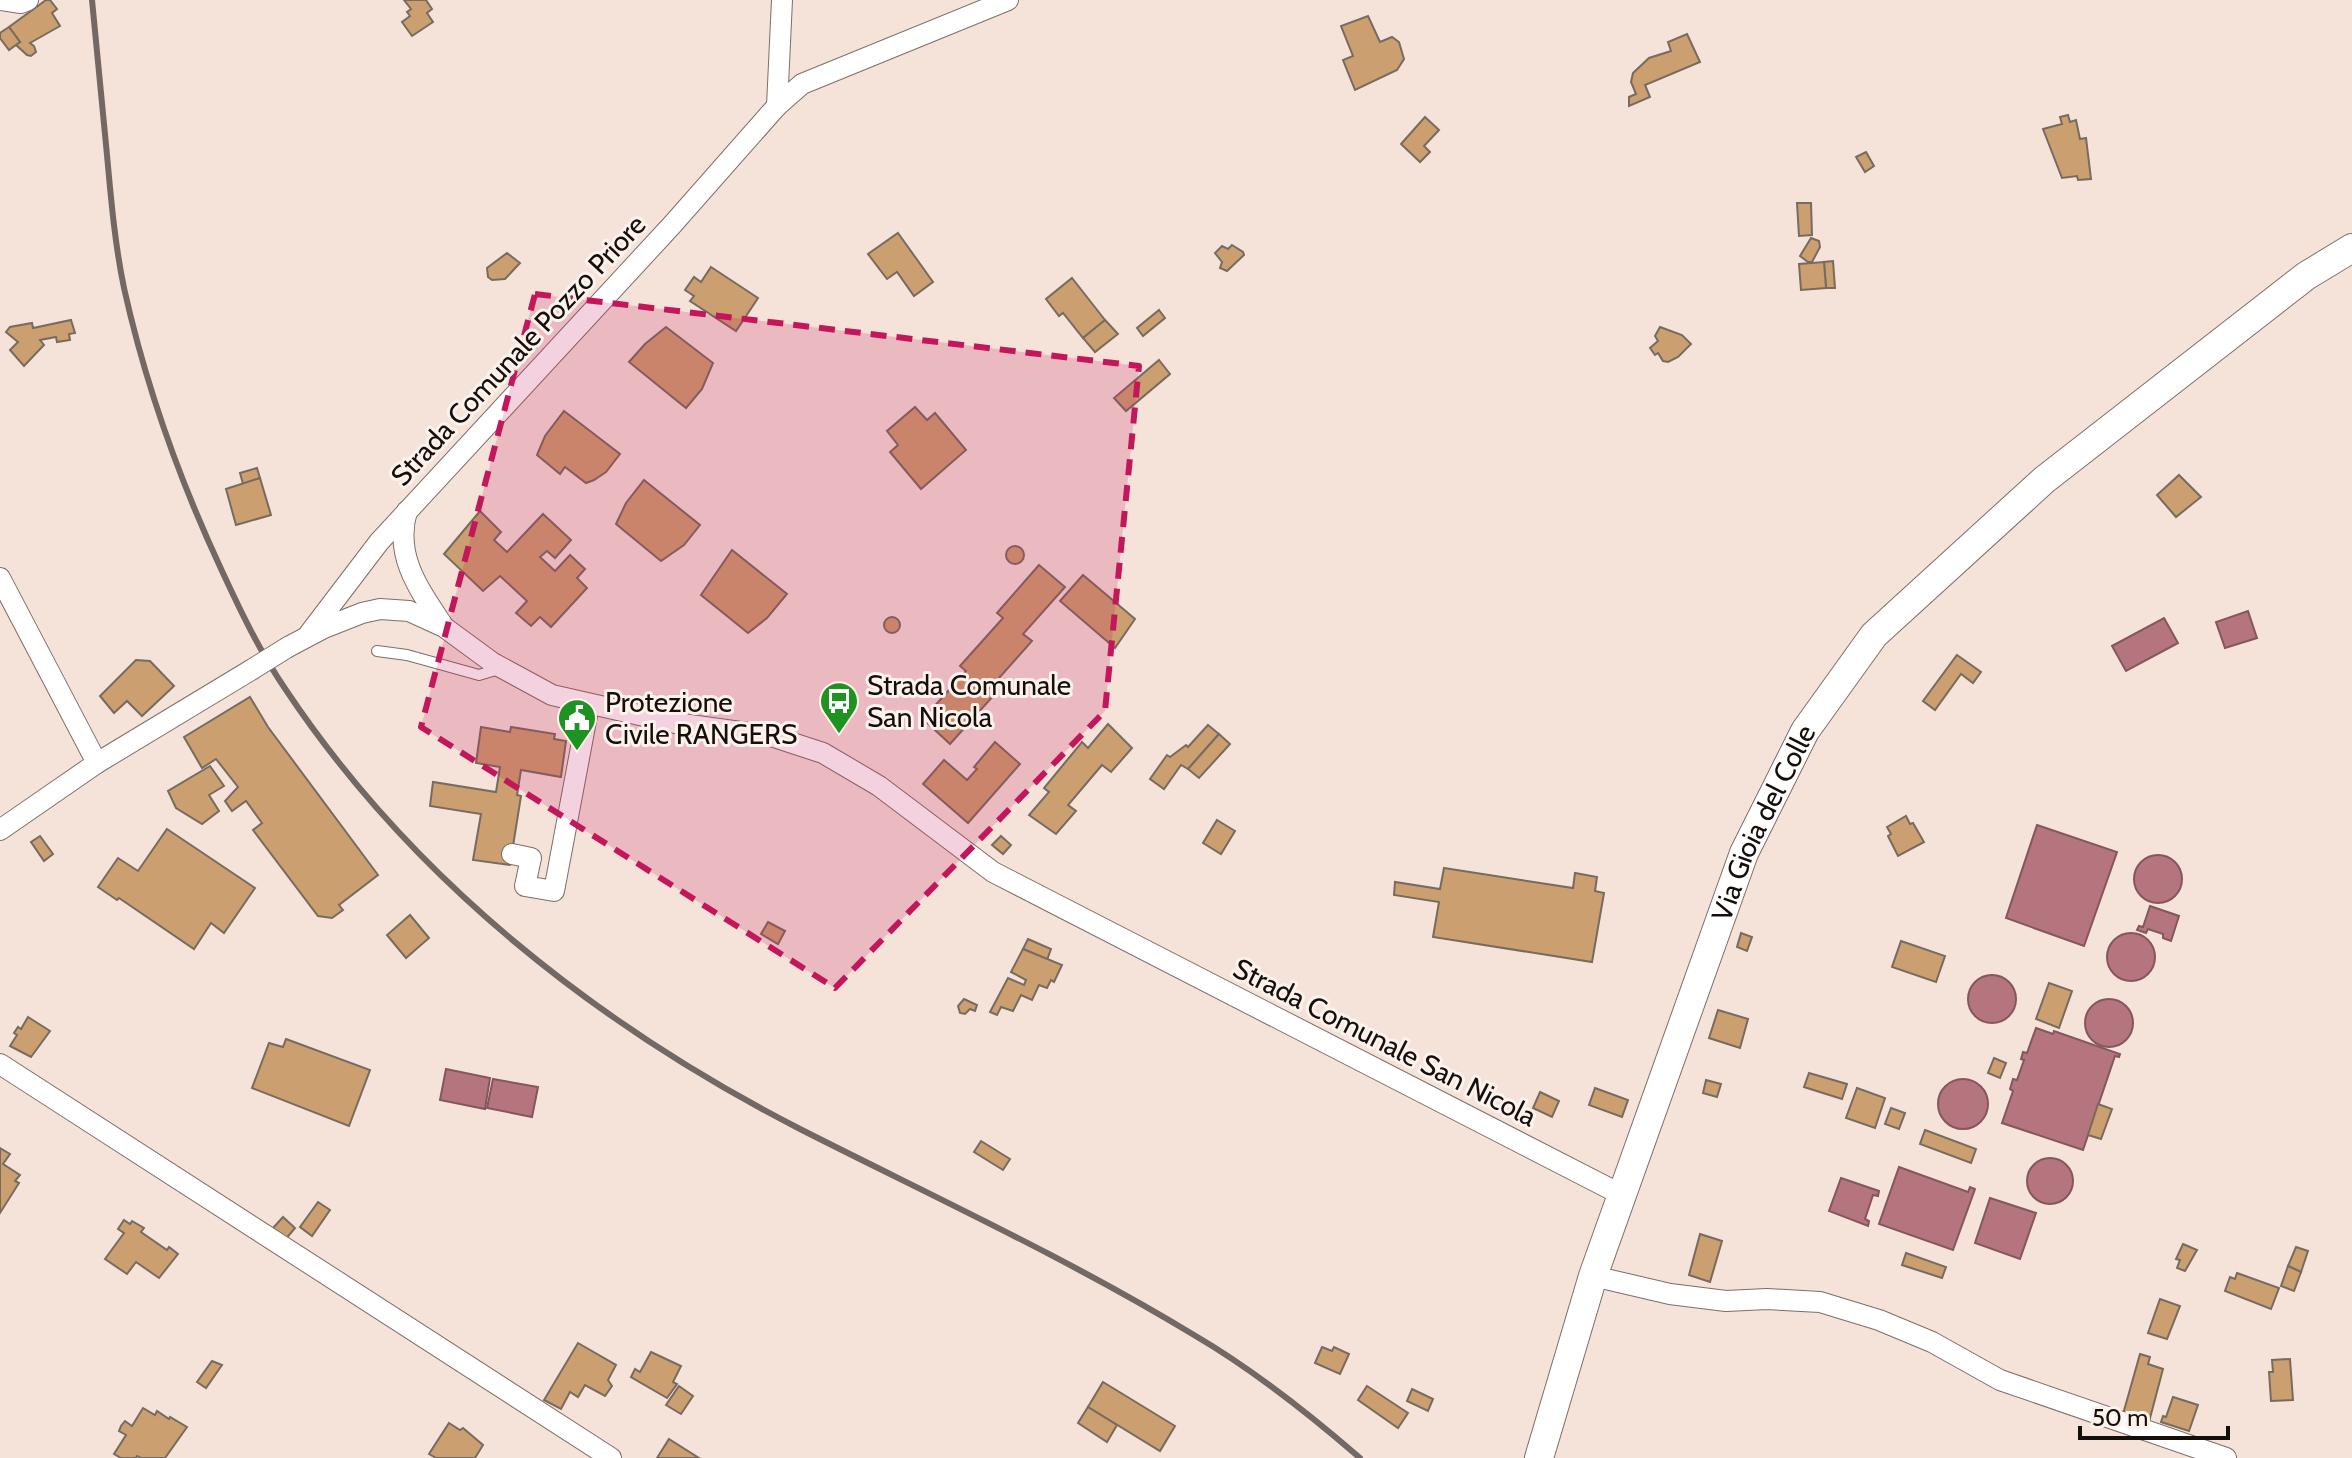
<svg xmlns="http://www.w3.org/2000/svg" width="2352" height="1458" font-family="Cabin,sans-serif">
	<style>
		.water { fill: #b5757e; stroke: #85565c; stroke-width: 2 }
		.building { fill: #cc9f71; stroke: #776b5f; stroke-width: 2 }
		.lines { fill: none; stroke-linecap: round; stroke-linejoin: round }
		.service-casing { stroke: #7e6e66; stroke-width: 12 }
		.minor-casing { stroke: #7e6e66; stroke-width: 22 }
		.secondary-casing { stroke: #7e6e66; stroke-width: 30 }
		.service { stroke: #fff; stroke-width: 10 }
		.minor { stroke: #fff; stroke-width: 20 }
		.secondary { stroke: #fff; stroke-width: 28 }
		.rail { stroke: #736863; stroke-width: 6 }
		.minor-bridge-casing { stroke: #7e6e66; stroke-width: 22; stroke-linecap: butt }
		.minor-bridge { stroke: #fff; stroke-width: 20 }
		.marked { fill: #c2185b; fill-opacity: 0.2; stroke: #c2185b; stroke-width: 6; stroke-dasharray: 16 10; stroke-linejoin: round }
		.labels { text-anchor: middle; stroke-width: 6; stroke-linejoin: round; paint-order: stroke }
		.street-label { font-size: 28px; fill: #150f0c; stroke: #fdf2ec }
		.poi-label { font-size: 28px; fill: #150f0c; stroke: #fdf2ec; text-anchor: start }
	</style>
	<rect width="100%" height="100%" fill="#f5e3da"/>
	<g class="water">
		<path d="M2248,611l9,27 -32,10 -9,-26z"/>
		<path d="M2164,618l14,25 -52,28 -14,-25z"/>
		<path d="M2037,825l80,27 -33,94 -78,-28z"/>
		<circle cx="2158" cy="879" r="24"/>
		<path d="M2150,906l29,10 -8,25 -8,-3v-4l-15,-5 -2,4 -9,-3 2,-4 4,1z"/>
		<circle cx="2131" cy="957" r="24"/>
		<circle cx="1992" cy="999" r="24"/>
		<circle cx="2109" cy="1023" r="24"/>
		<path d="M2036,1028l17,6 1,-3 66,23 -1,3 -4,-1 -32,94 -81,-27 11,-32 -3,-2 3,-10 4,1 7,-20 -3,-1 2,-7 4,1z"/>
		<path d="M446,1069l44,9 -5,31 -45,-9z"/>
		<path d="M493,1079l45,8 -6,30 -45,-9z"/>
		<circle cx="1963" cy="1104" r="25"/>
		<circle cx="2050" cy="1181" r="23"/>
		<path d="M1899,1167l69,25 2,-5 5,2 -22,61 -74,-26z"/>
		<path d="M1841,1178l38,13 -1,5 -5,-1 -8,24 4,2 -1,5 -39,-15z"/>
		<path d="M1990,1198l46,15 -16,46 -45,-16z"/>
	</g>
	<g class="building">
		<path d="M46,0h4l7,9 -5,4 8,13 -30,17 4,3 2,6 -5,4 -4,-1 -12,-11 5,-2 -11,-15z"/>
		<path d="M404,0h22l6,9 -5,4 6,9 -21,14 -10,-14 8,-6 -3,-4 4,-3z"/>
		<path d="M1368,16l12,26 12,-5 7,5 5,17 -7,11 -42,20 -12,-30 10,-4 -12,-30z"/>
		<path d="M9,27l11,15 -11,8 -9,-12v-5z"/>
		<path d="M1687,34l13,28 -55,23 5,12 -21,9v-9l7,-3 -5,-12 2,-9 16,-15 22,-7 -3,-9z"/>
		<path d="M2068,115l2,7 6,-2 4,19 6,-1 5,41 -13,1 -1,-4 -15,2 -19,-49 19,-5 -2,-7z"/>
		<path d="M1425,117l14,13 -15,16 6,6 -10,10 -19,-18z"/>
		<path d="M1866,152l8,14 -9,6 -9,-15z"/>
		<path d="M1797,203h14l1,32 -13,1z"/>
		<path d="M898,233l35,49 -19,14 -17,-24 -10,7 -19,-25z"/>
		<path d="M1811,238l8,3 1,6 -8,15h-4l-8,-6z"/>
		<path d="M1232,245l11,7 1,3 -17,16 -7,-3 2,-6 -7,-9 7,-7 6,3z"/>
		<path d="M507,253l13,10 -15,16 -13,1 -4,-3 -1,-9z"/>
		<path d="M1833,261l2,27h-9l-2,-26z"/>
		<path d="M1824,262l2,26 -25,2 -2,-26z"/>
		<path d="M711,267l47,31 -22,33 -46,-30 4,-5 -9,-6 9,-13 7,5z"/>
		<path d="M1072,278l33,42 -22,18 -20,-25 -4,3 -13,-17z"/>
		<path d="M1159,310l6,8 -22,18 -6,-8z"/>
		<path d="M71,320l4,13 -6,1 1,6 -13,2 -1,-5 -16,3 4,5 -20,21 -14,-16 8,-8 -12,-10 4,-5 22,-4 1,5z"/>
		<path d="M1105,320l13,14 -23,18 -12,-14z"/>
		<path d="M666,327l47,36 -11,26 -16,19 -57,-46 16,-18z"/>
		<path d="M1660,327l22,8 9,9 -13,13 -10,5 -5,-1 -5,-8 -3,2 -5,-7 8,-7 -3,-5z"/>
		<path d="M1159,360l11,14 -44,37 -12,-13z"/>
		<path d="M915,407l12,13 8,-7 31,37 -45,39 -31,-37 8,-7 -11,-14z"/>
		<path d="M564,411l56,43 -14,18 -12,8 -8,3 -21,-16 -5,7 -23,-19 8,-19z"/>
		<path d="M257,468l3,10 -17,6 -3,-11z"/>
		<path d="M2179,475l22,22 -25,20 -19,-22z"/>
		<path d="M260,478l11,37 -35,10 -10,-36z"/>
		<path d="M644,480l56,45 -16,20 -23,16 -45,-37 10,-21z"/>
		<path d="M480,511l21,21 -7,8 13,12 36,-38 28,26 -16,18 -8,-7 -7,6 15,14 15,-16 15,14 -8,9 10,10 -36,39 -11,-10 -9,9 -15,-13 11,-12 -27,-25 -17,15 -39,-37z"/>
		<circle cx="1015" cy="555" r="9"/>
		<path d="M732,550l55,44 -20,24 -19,15 -47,-38z"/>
		<path d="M1039,565l26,22 -42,47 9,7 -42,47 5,6 -45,50 -27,-25 43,-48 -6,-5 43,-48 -6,-5z"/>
		<path d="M1083,575l52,44 -20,29 -55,-47z"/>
		<circle cx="892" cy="625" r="8"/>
		<path d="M1957,655l24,17 -8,11 -12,-9 -26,36 -12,-9z"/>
		<path d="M136,660l14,1 24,25 -32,30 -15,-15 -13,12 -14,-17z"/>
		<path d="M250,697l18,30 110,148 -39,30 4,5 -11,8 -14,-2 -65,-86 9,-7 -16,-22 -14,10 -7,-10 13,-14 -22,-28 -14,9 -18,-31z"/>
		<path d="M1108,724l24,24 -21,24 -9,-7 -34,40 8,6 -20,23 -27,-19 20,-23 -5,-4 38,-46 6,6z"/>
		<path d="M1208,725l11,9 -31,35 -7,-4 -17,24 -14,-10 17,-24 3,2 16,-12 2,2z"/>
		<path d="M481,727l29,5 1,-5 44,7 -1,5 12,2 -5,36 -40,-7 -4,25 4,1 -11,69 -37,-5 8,-46 -51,-8 3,-24 63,10 4,-25 -24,-4z"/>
		<path d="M1219,734l11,10 -31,34 -11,-9z"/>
		<path d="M995,742l25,22 -52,59 -45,-39 21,-24 23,20 10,-11 -3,-2z"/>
		<path d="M210,766l14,20 -15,9 10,16 -17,13 -26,-16 -8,-17z"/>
		<path d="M1906,816l4,8 3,-1 11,19 -26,14 -10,-20 3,-2 -4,-7z"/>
		<path d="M1217,820l18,11 -14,23 -18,-11z"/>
		<path d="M167,829l88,59 -31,45 -13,-10 -17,26 -75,-51 -2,2 -19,-13 20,-29 20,13z"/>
		<path d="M40,836l13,18 -9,7 -13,-19z"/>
		<path d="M1001,836l10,9 -8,9 -11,-9z"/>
		<path d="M1444,868l129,20 2,-15 22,4 -2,14 9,2 -12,69 -159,-25 6,-35 -45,-7 1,-13 45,7z"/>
		<path d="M410,915l19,23 -23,20 -19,-23z"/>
		<path d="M768,922l17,9 -7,13 -17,-10z"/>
		<path d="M1741,933l11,4 -5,14 -10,-4z"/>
		<path d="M1028,939l23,10 -4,11 -24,-11z"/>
		<path d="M1901,941l44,15 -9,26 -44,-15z"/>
		<path d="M1023,949l39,16 -8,17 -3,-2 -4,8 -8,-3 -7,15 -11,-5 -8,16 -12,-4 -4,8 -7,-3 18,-34 16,7 2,-5 -15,-8z"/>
		<path d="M2049,983l23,8 -13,37 -23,-9z"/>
		<path d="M964,999l13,6 -2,6 -5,-2 -5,5 -5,-1 -2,-7z"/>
		<path d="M1718,1010l30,9 -8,29 -31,-10z"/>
		<path d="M28,1017l22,14 -19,26 -21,-11 7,-11 -3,-2 4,-6 3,2z"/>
		<path d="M286,1039l84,31 -21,56 -97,-38 17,-45 14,4z"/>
		<path d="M1994,1058l12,5 -6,15 -12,-5z"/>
		<path d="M1809,1073l38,11 -5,15 -38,-12z"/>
		<path d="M1706,1080l15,4 -4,13 -14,-4z"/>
		<path d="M1595,1088l33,12 -6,17 -33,-12z"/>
		<path d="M1857,1088l28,10 -10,30 -29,-10z"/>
		<path d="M1540,1092l19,9 -7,16 -19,-9z"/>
		<path d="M2098,1104l14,5 -11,30 -13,-4z"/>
		<path d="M1891,1108l14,5 -6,16 -14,-5z"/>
		<path d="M1925,1130l51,19 -5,14 -51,-19z"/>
		<path d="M981,1141l29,18 -7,11 -29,-18z"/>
		<path d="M0,1148l10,6 -7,10 17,11 -5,6 4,2 -19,30z"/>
		<path d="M318,1202l12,8 -18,26 -12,-9z"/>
		<path d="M283,1217l12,11 -10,12 -12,-12z"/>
		<path d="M124,1220l6,4 2,-3 12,7 -3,4 26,18 2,-3 9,7 -19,24 -23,-16 -9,12 -22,-15 19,-26 -6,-4z"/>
		<path d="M1700,1234l22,7 -12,41 -21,-7z"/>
		<path d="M2183,1244l14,6 -12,21 -8,-3 3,-8 -4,-1z"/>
		<path d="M2296,1247l12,4 -7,21 -13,-6z"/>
		<path d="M1906,1253l40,14 -4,11 -40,-13z"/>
		<path d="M2288,1266l13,6 -7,19 -13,-5z"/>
		<path d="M2237,1273l42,15 -8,21 -46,-18 5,-14 5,2z"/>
		<path d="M2160,1299l20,7 -13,33 -19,-6z"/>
		<path d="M578,1343l38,22 -8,15 4,6 -7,10 -20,-11 -7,12 -8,-5 -9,17 -17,-9z"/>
		<path d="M1322,1347l10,4 2,-4 15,7 -9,20 -25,-11z"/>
		<path d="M651,1352l30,14 -8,16 4,2 -10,14 -36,-21 4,-8 5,3z"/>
		<path d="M2140,1354l10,3 -2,7 15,5 -14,53 -26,-8z"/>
		<path d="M2290,1359l3,41 -22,1 -2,-29h4l-1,-12z"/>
		<path d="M212,1361l10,4 -16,23 -9,-6z"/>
		<path d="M1103,1382l72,44 -15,25 -72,-44z"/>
		<path d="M679,1386l14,10 -12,18 -15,-9z"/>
		<path d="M1367,1386l41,27 -10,15 -40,-28z"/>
		<path d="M1412,1389l21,10 -5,12 -21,-10z"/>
		<path d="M2173,1397l25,8 -9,26 -28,-9 2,-6 3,1z"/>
		<path d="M1088,1407l29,18 -10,17 -29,-19z"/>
		<path d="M143,1408l12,7 2,-4 12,8 1,-2 17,10 -22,31h-24l-4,-2 -1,2h-15l-7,-4 12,-19 -7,-4 2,-5 4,-5 7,5z"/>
		<path d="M449,1423l11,7 3,-2 20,17 -8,13h-39l-7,-4z"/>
		<path d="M669,1439l30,19h-42z"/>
	</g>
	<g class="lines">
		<defs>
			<path id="service" d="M377,651l30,4 72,20 20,-6"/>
			<g id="minor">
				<path d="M0,0l21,3 7,-3"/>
				<path d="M777,106l5,-106"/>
				<path d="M407,511c-13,44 11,77 35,113"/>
				<path d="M0,578l97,185"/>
				<path d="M309,634l70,-92 293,-317 105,-119 25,-22 206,-84"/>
				<path d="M288,647l36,-19 38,-15 18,-4 29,2 35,16 49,36 59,32 123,28 96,13 52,17 56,33 114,86 629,323"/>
				<path d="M0,830l97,-67 154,-93"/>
				<path d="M512,854l19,4 -6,28 29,5 35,-186"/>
				<path d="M0,1064l611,394"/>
				<path d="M1593,1276l77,18 56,7 41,-2 53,3 59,18 53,22 68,38 226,78"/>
			</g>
			<g id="secondary">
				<path id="s1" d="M1539,1458l54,-182 151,-423 61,-122 69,-96 170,-155 262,-204 46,-28"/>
			</g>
		</defs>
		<use href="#service" class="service-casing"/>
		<use href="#minor" class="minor-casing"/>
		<use href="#secondary" class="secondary-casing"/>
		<use href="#service" class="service"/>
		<use href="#minor" class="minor"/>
		<use href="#secondary" class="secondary"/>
		<path class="rail" d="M92,0c5,52 10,103 15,155 4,44 8,90 17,133 22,99 55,191 98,283 19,41 38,81 64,119 126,189 311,335 514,439 132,67 267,129 394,206 60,35 114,78 166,123"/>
		<defs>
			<path id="minor-bridge" d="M251,670l37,-23"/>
		</defs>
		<use href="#minor-bridge" class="minor-bridge-casing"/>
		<use href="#minor-bridge" class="minor-bridge"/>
	</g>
	<path class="marked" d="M535,294l604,72 -34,345 -270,277 -414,-261z"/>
	<defs>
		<symbol id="bus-pin" viewBox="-11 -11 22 30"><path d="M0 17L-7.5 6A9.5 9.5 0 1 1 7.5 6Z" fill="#1f9321" stroke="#fdf2ec"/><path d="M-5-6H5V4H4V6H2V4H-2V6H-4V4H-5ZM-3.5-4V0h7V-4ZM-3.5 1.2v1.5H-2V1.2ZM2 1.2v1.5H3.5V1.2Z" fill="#fff"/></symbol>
		<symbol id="civic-pin" viewBox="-11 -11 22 30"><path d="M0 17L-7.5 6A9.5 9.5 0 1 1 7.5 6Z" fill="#1f9321" stroke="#fdf2ec"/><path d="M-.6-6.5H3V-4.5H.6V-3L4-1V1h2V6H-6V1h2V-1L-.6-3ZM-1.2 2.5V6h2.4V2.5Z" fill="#fff"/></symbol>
	</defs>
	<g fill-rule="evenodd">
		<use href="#bus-pin" x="817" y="679" width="44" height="60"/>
		<use href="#civic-pin" x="555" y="696" width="44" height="60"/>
	</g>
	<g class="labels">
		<g class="street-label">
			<text transform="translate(518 350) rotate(-47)" y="10">Strada Comunale Pozzo Priore</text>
			<text dy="10" stroke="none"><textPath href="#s1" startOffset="674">Via Gioia del Colle</textPath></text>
			<text transform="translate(1385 1042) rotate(27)" y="10">Strada Comunale San Nicola</text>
		</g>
		<g class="poi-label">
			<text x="867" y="695">Strada Comunale<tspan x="867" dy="32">San Nicola</tspan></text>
			<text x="605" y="712">Protezione<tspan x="605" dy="32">Civile RANGERS</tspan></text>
		</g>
	</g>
	<path d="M2080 1426v12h148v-12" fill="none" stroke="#150f0c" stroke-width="4"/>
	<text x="2092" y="1426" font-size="24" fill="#150f0c" stroke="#fdf2ec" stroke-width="6" paint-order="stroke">50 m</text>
</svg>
